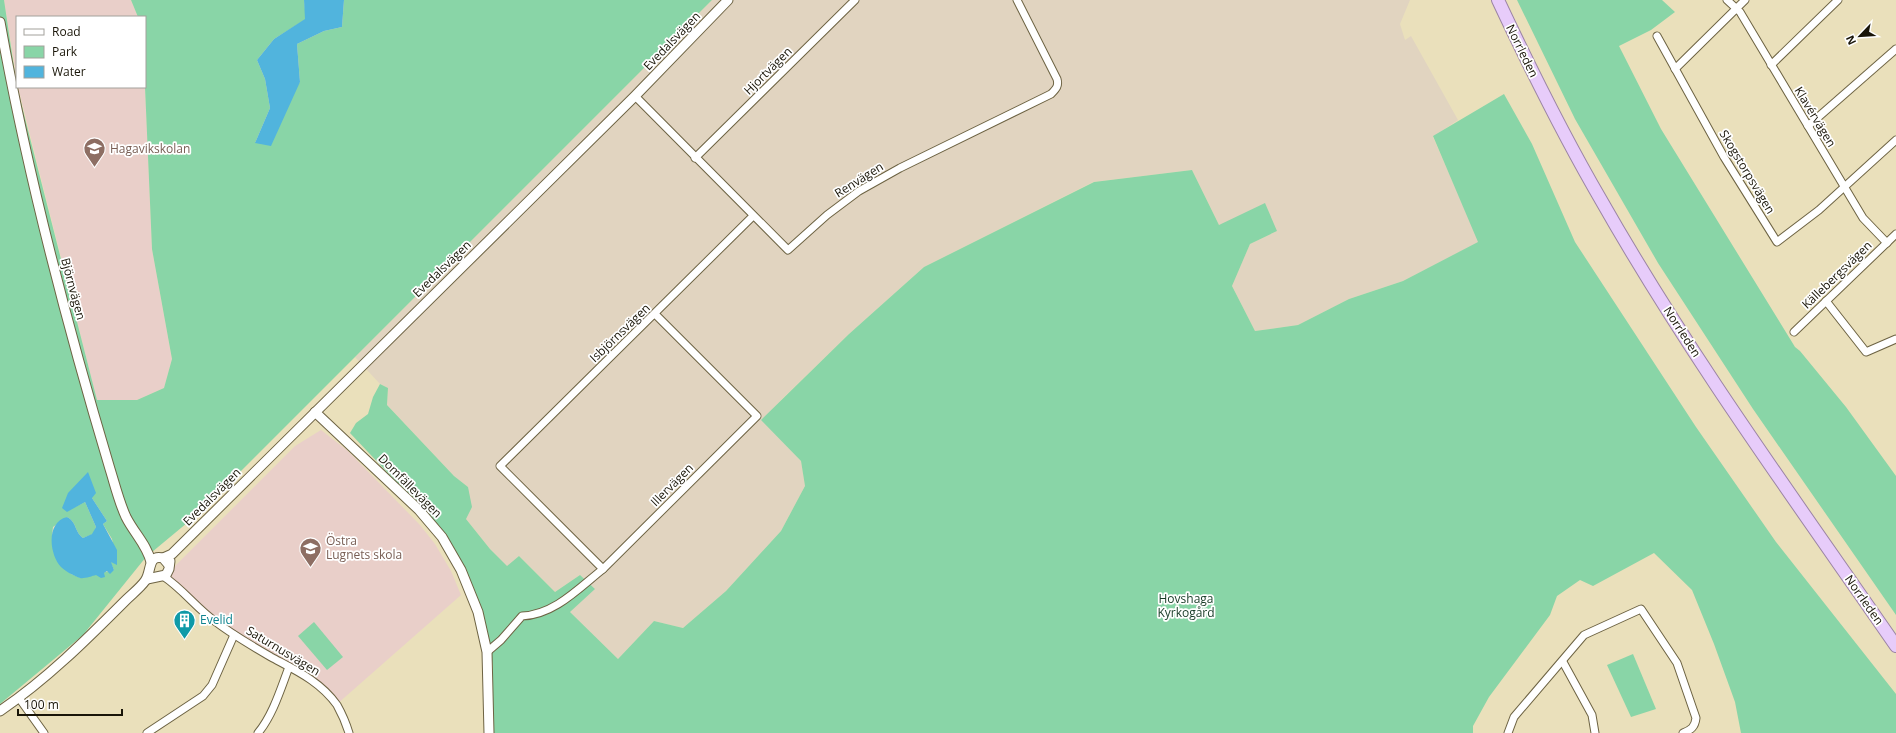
<svg xmlns="http://www.w3.org/2000/svg" width="1896" height="733" font-family="'Open Sans',sans-serif">
	<style>
		.industrial { fill: #e1d4c0 }
		.education { fill: #e9cfc9 }
		.green { fill: #89d5a7; fill-rule: evenodd }
		.water { fill: #51b4dd }
		.lines { fill: none; stroke-linecap: round; stroke-linejoin: round }
		.minor-casing { stroke: #6d6343; stroke-width: 9 }
		.tertiary-casing { stroke: #6d6343; stroke-width: 11 }
		.trunk-casing { stroke: #9b84a4; stroke-width: 14 }
		.minor { stroke: #fff; stroke-width: 7 }
		.tertiary { stroke: #fff; stroke-width: 9 }
		.trunk { stroke: #e7ccfa; stroke-width: 12 }
		.labels { text-anchor: middle; stroke-width: 3.5; stroke-linejoin: round; paint-order: stroke }
		.street-label { font-size: 12px; fill: #191508; stroke: #fff }
		.education-label { font-size: 12px; fill: #785e54; stroke: #fff; text-anchor: start }
		.park-label { font-size: 12px; fill: #173b26; stroke: #fff }
		.culture-label { font-size: 12px; fill: #0d838f; stroke: #fff; text-anchor: start }
	</style>
	<rect width="100%" height="100%" fill="#eae0bb"/>
	<path class="industrial" d="M712,0h698l-10,24 5,16 6,-4 47,84 -25,17 46,105 -76,39 -54,18 -51,26 -43,6 -23,-45 18,-42 27,-13 -58,-6 -27,-55 -99,12 -169,85 -75,67 -66,64 -21,22 39,41 4,25 -24,45 -55,60 -43,37 -29,-7 -36,38 -48,-47 24,-24 -14,-13 -25,17 -36,-36 -12,11 -17,-18 -24,-30 2,-32 -14,-11 -67,-71 1,-17 -8,-4 -25,-27z"/>
	<g class="education">
		<path d="M4,0h127l7,17h-121v63z"/>
		<path d="M18,87h127l7,162 20,110 -8,29 -27,12h-40z"/>
		<path d="M321,430l27,21 72,74 15,19 16,27 10,24 -125,110 -8,-10 -94,-60 -68,-60 129,-129z"/>
	</g>
	<g class="green">
		<path d="M0,0h4l13,87 80,313h40l27,-12 8,-29 -20,-110 -7,-162v-70h-7l-7,-17h173l2,19 -32,20 -17,21 8,19 5,29 -15,35 45,-61 -3,-38 27,-13 18,-4 2,-27h368l-477,477 -48,46 -41,34 -63,78 -83,69zM92,498l15,23 -4,3 9,15 5,25 -7,-3 4,9 -33,8 -10,-4 -17,-21 -2,-18 1,-8 14,-10c10,5 7,14 16,21l10,-4 3,-7 -11,-25 -18,9z"/>
		<path d="M1517,0h145l13,12 -24,18 -32,16 42,83 134,218 5,4 46,56 50,69v139l-143,-206 -95,-146 -83,-144z"/>
		<path d="M1504,94l28,50 43,98 121,185 80,115 120,152v39h-155l-6,-31 -21,-58 -22,-54 -38,-37 -61,33 -13,-6 -23,16 -7,19 -61,82 -16,29v7h-980v-66l-4,-24 -7,-32 -18,-42 -26,-43 -88,-93 6,-10 12,-9 5,-17 7,-13 8,4 -1,17 67,71 14,11 4,20 -6,12 24,30 17,17 12,-10 36,36 25,-17 15,14 -25,23 48,47 36,-38 29,7 43,-37 55,-60 24,-45 -4,-25 -40,-41 88,-86 75,-67 170,-85 98,-12 27,55 46,-22 12,28 -27,13 -18,42 23,45 43,-6 51,-26 54,-18 75,-39 -45,-106z"/>
		<path d="M314,622l29,35 -16,13 -29,-34z"/>
		<path d="M1633,654l23,55 -25,8 -24,-52z"/>
	</g>
	<g class="water">
		<path d="M304,0h40l-2,27 -18,4 -27,13 3,38 -29,64 -16,-3 15,-35 -5,-29 -8,-19 17,-21 31,-20z"/>
		<path d="M88,472l8,21 -4,5 15,23 -4,3 14,26v15l-6,-3 3,8 -4,4 -3,-3 -3,2 1,4 -4,1 -5,-3c-4,1 -12,4 -16,3 -5,-2 -14,-6 -19,-11 -12,-13 -15,-45 6,-50 10,5 7,14 16,21l9,-4 4,-7 -11,-25 -18,10 -5,-4 6,-15z"/>
	</g>
	<g class="lines">
		<defs>
			<g id="minor">
				<path d="M1727,0l13,12 123,206 24,25"/>
				<path d="M1657,36l67,121 53,85 42,-32 77,-70"/>
				<path d="M1771,65l67,-65"/>
				<path d="M1675,69l70,-69"/>
				<path d="M635,96l153,154 39,-35 32,-24 41,-23 151,-74c5,-5 8,-8 6,-15l-40,-79"/>
				<path d="M1808,126l88,-77"/>
				<path d="M695,158l160,-158"/>
				<path d="M1826,301l40,51 30,-13"/>
				<path d="M655,314l102,102 -154,153 -103,-103 253,-250"/>
				<path d="M1794,332l102,-98"/>
				<path d="M163,576c20,13 34,33 53,46 17,13 36,24 55,35 24,13 49,24 66,48 5,9 9,18 12,28"/>
				<path d="M487,652l14,-12 21,-24c32,-1 57,-28 81,-47"/>
				<path d="M1563,662l29,53 3,18"/>
				<path d="M19,698l25,35"/>
				<path d="M147,733l56,-37 9,-11 22,-50"/>
				<path d="M258,733c15,-18 23,-45 31,-66"/>
				<path d="M1508,733l6,-16 70,-82 57,-26 36,54 19,55c-1,9 -5,12 -13,15"/>
			</g>
			<g id="tertiary">
				<path d="M0,22c27,151 66,300 110,447 5,16 9,33 16,48 8,16 21,28 25,45"/>
				<path d="M315,412l104,98 23,27 19,33 17,42 9,40 2,81"/>
				<path d="M163,558l9,-4 463,-458 93,-96"/>
				<path d="M147,579l19,-4 3,-6 1,-8"/>
				<path d="M0,711c47,-32 86,-71 126,-111 6,-6 14,-12 19,-19 7,-9 2,-27 18,-23l6,7"/>
			</g>
			<path id="trunk" d="M1498,0c32,68 65,135 103,200 88,155 194,300 295,446"/>
		</defs>
		<use href="#minor" class="minor-casing"/>
		<use href="#tertiary" class="tertiary-casing"/>
		<use href="#trunk" class="trunk-casing"/>
		<use href="#minor" class="minor"/>
		<use href="#tertiary" class="tertiary"/>
		<use href="#trunk" class="trunk"/>
	</g>
	<defs>
		<symbol id="school-pin" viewBox="-11 -11 22 30"><path d="M0 17L-7.5 6A9.5 9.5 0 1 1 7.5 6Z" fill="#8d6e63" stroke="#fff"/><path d="M0-5L7-2L0 1L-7-2ZM-4 1L0 2.5L4 1V4Q0 6-4 4Z" fill="#fff"/></symbol>
		<symbol id="building-pin" viewBox="-11 -11 22 30"><path d="M0 17L-7.5 6A9.5 9.5 0 1 1 7.5 6Z" fill="#0f9aa8" stroke="#fff"/><path d="M-4-6H4V6H1V3H-1V6H-4ZM-2.5-4.3h1.7v1.8h-1.7ZM.8-4.3h1.7v1.8H.8ZM-2.5-1h1.7V.8h-1.7ZM.8-1h1.7V.8H.8Z" fill="#fff"/></symbol>
	</defs>
	<g fill-rule="evenodd">
		<use href="#school-pin" x="82" y="136" width="25" height="34"/>
		<use href="#school-pin" x="298" y="536" width="25" height="34"/>
		<use href="#building-pin" x="172" y="608" width="25" height="34"/>
	</g>
	<g class="labels">
		<g class="street-label">
			<text transform="translate(672 41) rotate(-46)" y="4">Evedalsvägen</text>
			<text transform="translate(1522 51) rotate(64)" y="4">Norrleden</text>
			<text transform="translate(768 71) rotate(-45)" y="4">Hjortvägen</text>
			<text transform="translate(1815 117) rotate(59)" y="4">Klavérvägen</text>
			<text transform="translate(1747 172) rotate(59)" y="4">Skogstorpsvägen</text>
			<text transform="translate(859 180) rotate(-32)" y="4">Renvägen</text>
			<text transform="translate(442 269) rotate(-44)" y="4">Evedalsvägen</text>
			<text transform="translate(1837 275) rotate(-44)" y="4">Källebergsvägen</text>
			<text transform="translate(73 289) rotate(75)" y="4">Björnvägen</text>
			<text transform="translate(1682 332) rotate(57)" y="4">Norrleden</text>
			<text transform="translate(620 333) rotate(-44)" y="4">Isbjörnsvägen</text>
			<text transform="translate(672 485) rotate(-45)" y="4">Illervägen</text>
			<text transform="translate(410 486) rotate(45)" y="4">Domfällevägen</text>
			<text transform="translate(212 497) rotate(-45)" y="4">Evedalsvägen</text>
			<text transform="translate(1864 600) rotate(55)" y="4">Norrleden</text>
			<text transform="translate(283 651) rotate(31)" y="4">Saturnusvägen</text>
		</g>
		<g class="education-label">
			<text x="110" y="153">Hagavikskolan</text>
			<text x="326" y="545">Östra<tspan x="326" dy="14">Lugnets skola</tspan></text>
		</g>
		<g class="park-label">
			<text x="1186" y="603">Hovshaga<tspan x="1186" dy="14">Kyrkogård</tspan></text>
		</g>
		<g class="culture-label">
			<text x="200" y="624">Evelid</text>
		</g>
	</g>
	<rect x="16" y="16" width="130" height="72" fill="#ffffff" stroke="#a3a19c"/>
	<rect x="24" y="29" width="20" height="6" fill="#ffffff" stroke="#a3a19c"/>
	<text x="52" y="36" font-size="12" fill="#191508">Road</text>
	<rect x="24" y="46" width="20" height="12" fill="#89d5a7" stroke="#a3a19c"/>
	<text x="52" y="56" font-size="12" fill="#191508">Park</text>
	<rect x="24" y="66" width="20" height="12" fill="#51b4dd" stroke="#a3a19c"/>
	<text x="52" y="76" font-size="12" fill="#191508">Water</text>
	<g transform="translate(1860 36) rotate(245)" stroke="#ffffff" stroke-width="3" paint-order="stroke">
	<path d="M0-3L7 15L0 10L-7 15Z" fill="#191508"/>
	<text y="-6" font-size="11" font-weight="bold" text-anchor="middle" fill="#191508">N</text>
	</g>
	<path d="M18 709v6h104v-6" fill="none" stroke="#191508" stroke-width="2"/>
	<text x="24" y="709" font-size="12" fill="#191508" stroke="#ffffff" stroke-width="3" paint-order="stroke">100 m</text>
</svg>
